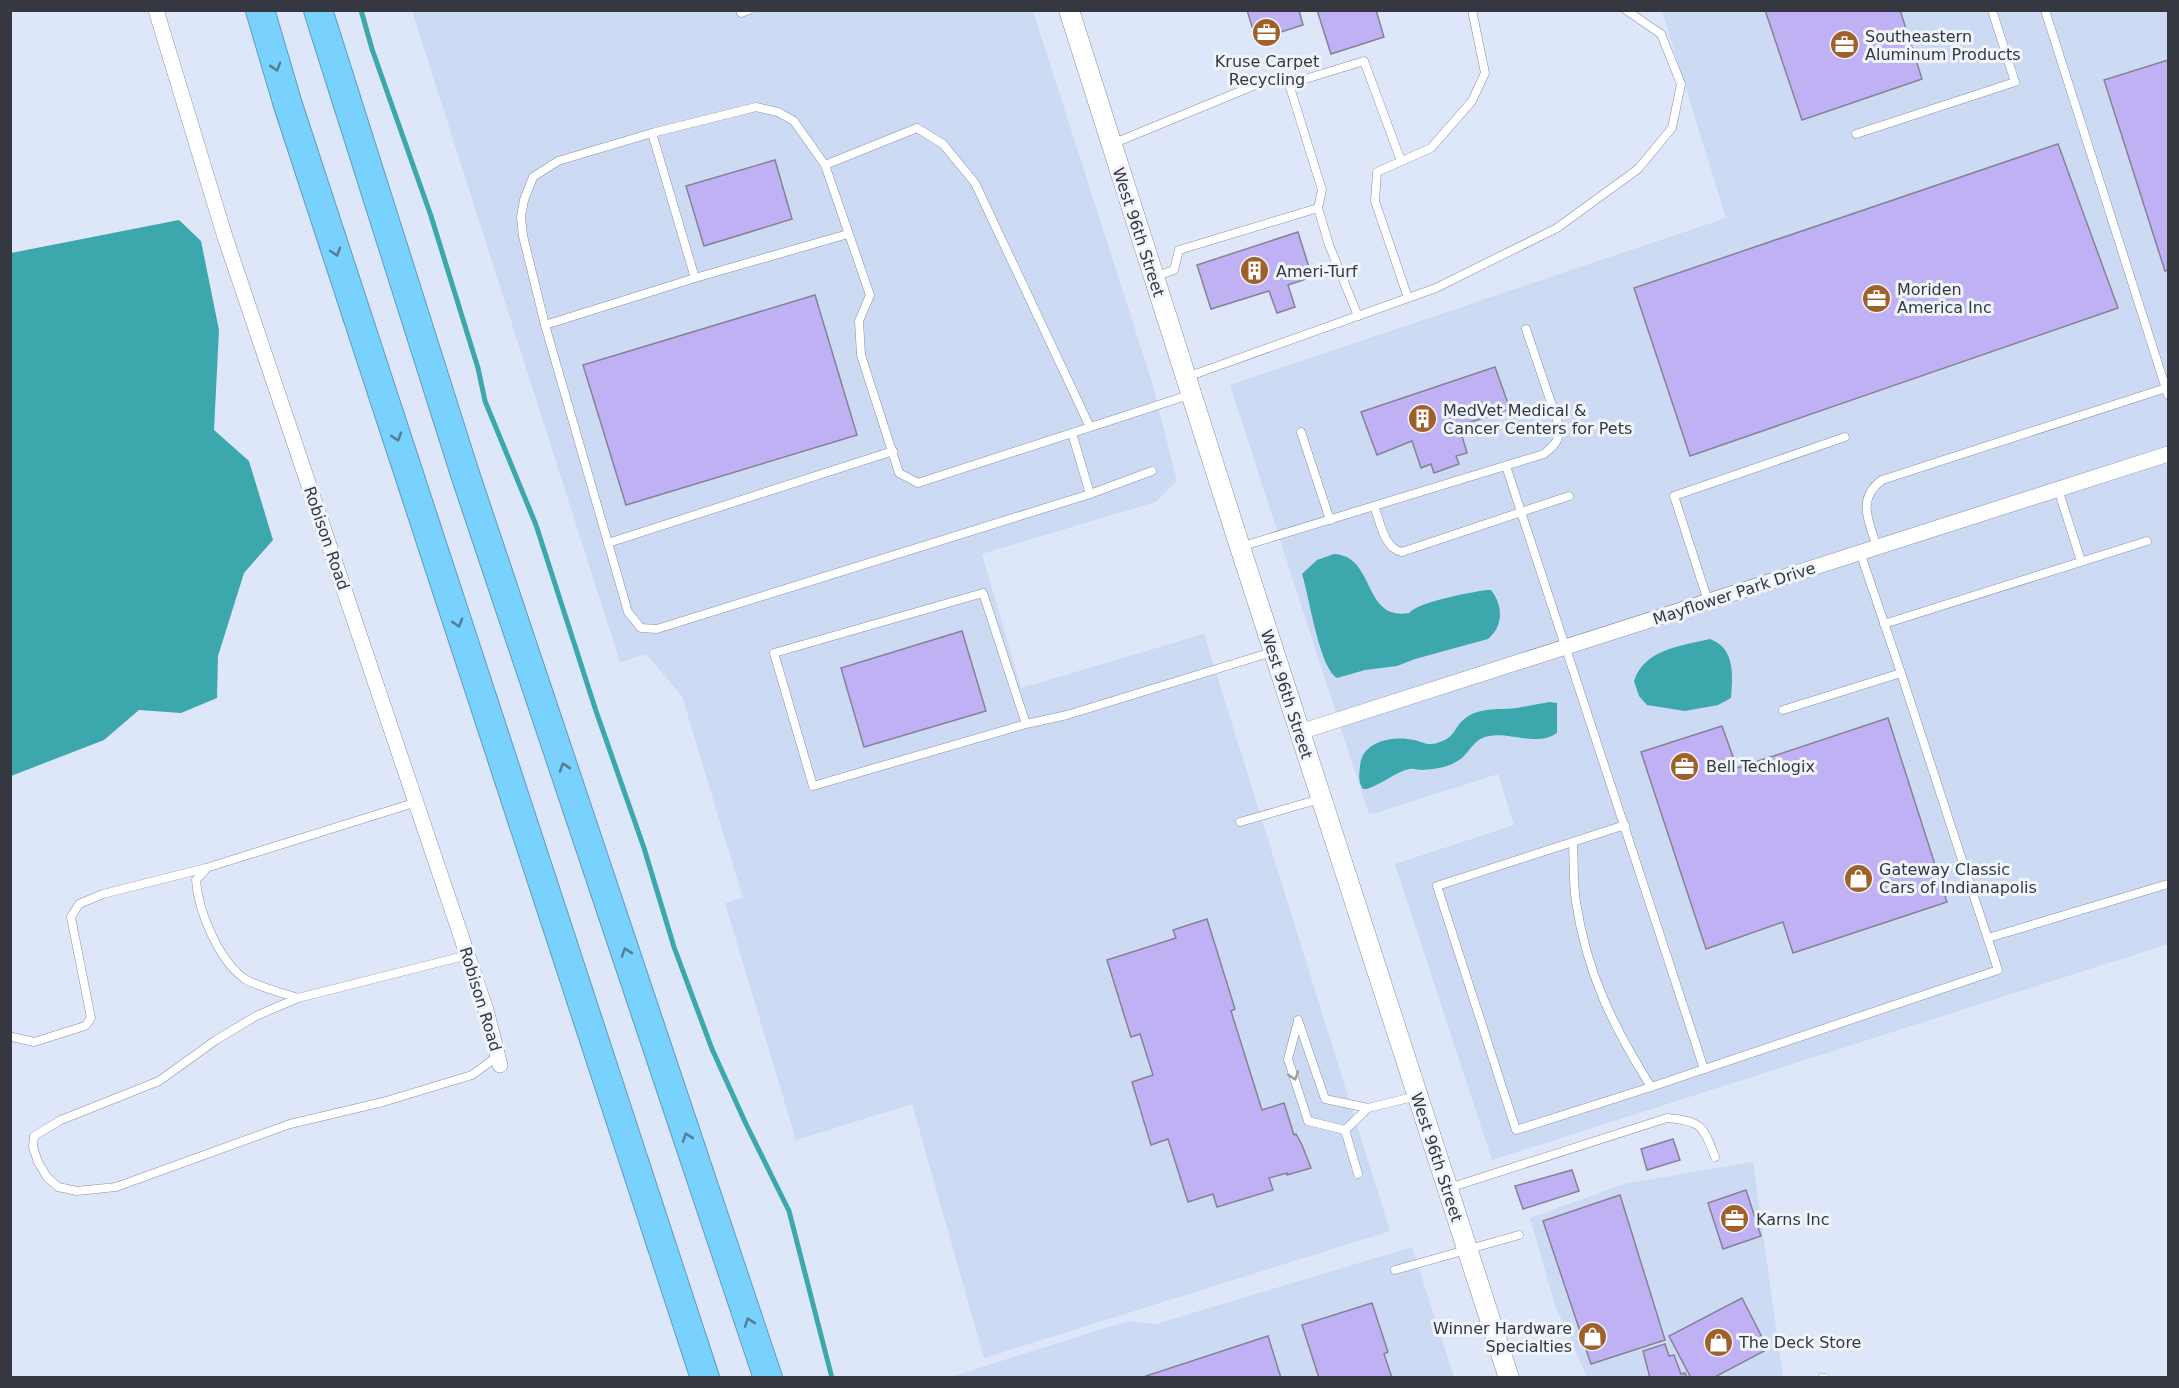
<svg xmlns="http://www.w3.org/2000/svg" width="2179" height="1388" font-family="'DejaVu Sans',sans-serif">
	<style>
		.built { fill: #cddaf3 }
		.water { fill: #3da7ae }
		.lines { fill: none; stroke-linecap: round; stroke-linejoin: round }
		.stream { stroke: #3da7ae; stroke-width: 5 }
		.building { fill: #bfb1f4; stroke: #868294; stroke-width: 1.5 }
		.service-casing { stroke: #8891a2; stroke-width: 9 }
		.minor-casing { stroke: #8891a2; stroke-width: 16 }
		.tertiary-casing { stroke: #8891a2; stroke-width: 21 }
		.motorway-casing { stroke: #619bbb; stroke-width: 30 }
		.service { stroke: #fff; stroke-width: 8 }
		.minor { stroke: #fff; stroke-width: 15 }
		.tertiary { stroke: #fff; stroke-width: 20 }
		.motorway { stroke: #79d1fd; stroke-width: 28 }
		.oneway { stroke: #547d95 }
		.oneway2 { stroke: #9a9ca0 }
		.labels { text-anchor: middle; stroke-width: 6; stroke-linejoin: round; paint-order: stroke }
		.poi-label { font-size: 16px; fill: #353840; stroke: #f0f4fb; text-anchor: start }
		.street-label { font-size: 16px; fill: #353840; stroke: #f0f4fb }
	</style>
	<rect width="100%" height="100%" fill="#dde7f9"/>
	<g class="built">
		<path d="M412,11h621l118,368 26,102 -21,21 -174,52 39,134 183,-54 186,597 -406,127 -72,-254 -116,36 -71,-237 18,-5 -61,-202 -36,-42 -26,8z"/>
		<path d="M1662,11h506v933l-676,216 -97,-296 119,-39 -16,-51 -129,41 -139,-430 496,-167z"/>
		<path d="M1753,1162l30,215h-196l-32,-72 -25,-87 94,-34z"/>
		<path d="M1412,1247l42,130 -507,1 181,-57 28,3z"/>
	</g>
	<g class="water">
		<path d="M179,220l22,21 18,89 -5,100 35,31 24,79 -29,33 -26,83 -1,42 -36,15 -42,-3 -35,30 -93,36v-523z"/>
		<path d="M1334,554c42,2 28,67 75,59 9,-11 62,-21 78,-23h4c12,15 13,36 -3,49l-73,20 -18,7 -32,4 -28,8c-18,-11 -28,-83 -35,-104l15,-14z"/>
		<path d="M1710,639c25,9 23,36 21,59l-13,7 -33,6 -38,-6 -8,-9 -5,-15c11,-32 46,-35 76,-42z"/>
		<path d="M1549,702l8,1v30c-20,14 -46,-1 -68,3 -18,3 -19,20 -35,27 -9,5 -21,6 -31,7 -4,0 -10,-2 -14,-1 -13,3 -29,16 -42,20h-4c-5,-7 -4,-15 -3,-22 1,-26 33,-32 54,-27 9,2 13,6 23,3 21,-6 16,-17 30,-26 14,-10 34,-7 50,-9 11,-2 22,-4 32,-6z"/>
	</g>
	<g class="lines">
		<path class="stream" d="M361,10l11,39 59,167 47,152 7,33 51,124 60,186 48,137 30,99 38,102 34,75 43,87 43,167"/>
	</g>
	<g class="building">
		<path d="M1247,10h52l4,15 -47,15z"/>
		<path d="M1317,10h59l8,27 -53,17z"/>
		<path d="M1765,10h135l22,69 -120,41z"/>
		<path d="M2168,60v210l-3,1 -61,-191z"/>
		<path d="M2058,144l60,164 -428,148 -56,-168z"/>
		<path d="M775,160l17,59 -88,27 -18,-60z"/>
		<path d="M1298,232l14,45 -24,8 7,22 -18,6 -8,-22 -58,18 -14,-44z"/>
		<path d="M815,295l42,140 -231,70 -43,-140z"/>
		<path d="M1495,367l15,42 -51,17 8,27 -11,3 3,8 -25,9 -3,-9 -10,4 -9,-27 -35,14 -16,-43z"/>
		<path d="M962,631l24,80 -122,36 -23,-79z"/>
		<path d="M1888,718l59,184 -154,51 -10,-31 -77,27 -65,-197 81,-26 15,42z"/>
		<path d="M1207,919l28,90 -4,2 31,99 22,-7 10,32 2,-1 6,11 9,23 -24,7v-2l-18,5 4,12 -56,17 -4,-13 -25,8 -20,-63 -17,6 -19,-63 21,-7 -13,-41 -9,3 -24,-77 69,-22 -3,-8z"/>
		<path d="M1673,1139l7,21 -33,10 -6,-21z"/>
		<path d="M1572,1170l7,21 -56,18 -8,-23z"/>
		<path d="M1746,1190l15,46 -38,13 -15,-46z"/>
		<path d="M1620,1195l45,145 -74,24 -48,-143z"/>
		<path d="M1742,1298l26,51 -55,29h-22l-22,-42z"/>
		<path d="M1372,1303l16,49 -4,2 8,24h-73l-17,-53z"/>
		<path d="M1268,1336l13,42h-135v-2z"/>
		<path d="M1665,1344l4,12 5,-1 7,19 4,-1 2,5h-37l-7,-27z"/>
	</g>
	<g class="lines">
		<defs>
			<g id="service">
				<path d="M740,10l1,3 8,-3"/>
				<path d="M2045,10l123,385"/>
				<path d="M1289,84l75,-23 37,100"/>
				<path d="M652,133l43,145"/>
				<path d="M1856,134l159,-52 -23,-72"/>
				<path d="M1112,144l158,-65 19,5 33,106 -4,18 11,37 29,71"/>
				<path d="M848,234l-153,44 -150,47 83,287 13,16 16,1 433,-135 -18,-61"/>
				<path d="M1154,277l20,-7 5,-20 139,-42"/>
				<path d="M1408,298l-33,-97 2,-29 54,-24 41,-47 13,-28 -13,-63"/>
				<path d="M545,325l-22,-89 -2,-19 3,-17 9,-23 25,-16 94,-28 104,-26 22,5 16,9 31,44"/>
				<path d="M1187,377l249,-89 121,-60 81,-59 34,-41 9,-44 -20,-50 -35,-24"/>
				<path d="M1090,427l-115,-244 -32,-39 -26,-16 -92,37 45,130 -11,26 2,34 38,118 19,10 271,-88"/>
				<path d="M1301,432l29,88"/>
				<path d="M1506,466l198,603"/>
				<path d="M2058,489l23,72"/>
				<path d="M1090,494l62,-23"/>
				<path d="M1374,506c6,15 10,43 28,46l167,-56"/>
				<path d="M608,543l285,-92"/>
				<path d="M1240,547l304,-93c11,-9 16,-14 15,-28l-33,-97"/>
				<path d="M1877,547c-8,-25 -21,-48 5,-67l284,-92"/>
				<path d="M1708,601l-34,-105 171,-59"/>
				<path d="M1884,624l263,-83"/>
				<path d="M1783,710l118,-37 -41,-121"/>
				<path d="M1026,724l-213,62 -39,-133 209,-60 43,131 41,-9 205,-63"/>
				<path d="M1240,822l80,-23"/>
				<path d="M1625,825l-188,61 79,244 135,-43 347,-117 -97,-297"/>
				<path d="M1573,843c1,19 0,40 3,59 11,72 37,124 75,185"/>
				<path d="M206,869l-10,11c2,31 23,81 49,99 13,8 38,14 53,19"/>
				<path d="M1988,938l180,-54"/>
				<path d="M468,955l-170,43 -42,18 -40,24 -57,41 -98,39 -27,16 -1,11 5,15 9,15 11,10 19,4 39,-4 174,-63 93,-22 89,-27 26,-19"/>
				<path d="M1298,1020l27,79 43,9 49,-12"/>
				<path d="M1298,1021l-10,38 20,62 37,9"/>
				<path d="M12,1037l22,5 51,-16 6,-8 -20,-101 8,-13 24,-10 103,-26 211,-66"/>
				<path d="M1345,1130l13,44"/>
				<path d="M1345,1130l23,-22"/>
				<path d="M1449,1188l218,-70c35,3 36,8 48,39"/>
				<path d="M1395,1270l124,-35"/>
				<path d="M1822,1378h3"/>
			</g>
			<g id="minor">
				<path d="M156,10l69,227 261,773 14,55"/>
				<path d="M1300,732l868,-278"/>
			</g>
			<path id="tertiary" d="M1069,10l171,537 269,831"/>
			<g id="motorway">
				<path d="M260,10l28,95 417,1273"/>
				<path d="M318,10l147,464 303,904"/>
			</g>
		</defs>
		<use href="#service" class="service-casing"/>
		<use href="#minor" class="minor-casing"/>
		<use href="#tertiary" class="tertiary-casing"/>
		<use href="#motorway" class="motorway-casing"/>
		<use href="#service" class="service"/>
		<use href="#minor" class="minor"/>
		<use href="#tertiary" class="tertiary"/>
		<use href="#motorway" class="motorway"/>
	</g>
	<defs><path id="oneway-chevron" d="M-2-3.5L2.5 0L-2 3.5" fill="none" stroke-width="1.6" stroke-linecap="round" stroke-linejoin="round" transform="scale(1.5)"/></defs>
	<g class="oneway">
		<use href="#oneway-chevron" transform="translate(276 67) rotate(73)"/>
		<use href="#oneway-chevron" transform="translate(336 252) rotate(72)"/>
		<use href="#oneway-chevron" transform="translate(397 437) rotate(72)"/>
		<use href="#oneway-chevron" transform="translate(458 623) rotate(72)"/>
		<use href="#oneway-chevron" transform="translate(564 767) rotate(-109)"/>
		<use href="#oneway-chevron" transform="translate(626 952) rotate(-109)"/>
		<use href="#oneway-chevron" transform="translate(687 1137) rotate(-109)"/>
		<use href="#oneway-chevron" transform="translate(749 1322) rotate(-109)"/>
	</g>
	<use class="oneway2" href="#oneway-chevron" transform="translate(1294 1076) rotate(72)"/>
	<defs>
		<symbol id="office-disc" viewBox="-11 -11 22 22"><circle r="9.5" fill="#a06029" stroke="#f0f4fb"/><path d="M-6-3h4V-5.5h4V-3h4V5H-6ZM-1-4.5V-3h2v-1.5ZM-6 0V1H6V0Z" fill="#fff"/></symbol>
		<symbol id="building-disc" viewBox="-11 -11 22 22"><circle r="9.5" fill="#a06029" stroke="#f0f4fb"/><path d="M-4-6H4V6H1V3H-1V6H-4ZM-2.5-4.3h1.7v1.8h-1.7ZM.8-4.3h1.7v1.8H.8ZM-2.5-1h1.7V.8h-1.7ZM.8-1h1.7V.8H.8Z" fill="#fff"/></symbol>
		<symbol id="shop-disc" viewBox="-11 -11 22 22"><circle r="9.5" fill="#a06029" stroke="#f0f4fb"/><path d="M-5-2.5h2.3a2.7 3.5 0 0 1 5.4 0H5L5.5 6h-11ZM-1.5-2.5h3a1.5 2.3 0 0 0-3 0Z" fill="#fff"/></symbol>
	</defs>
	<g fill-rule="evenodd">
		<use href="#office-disc" x="1250" y="16" width="33" height="33"/>
		<use href="#office-disc" x="1828" y="28" width="33" height="33"/>
		<use href="#building-disc" x="1238" y="254" width="33" height="33"/>
		<use href="#office-disc" x="1860" y="282" width="33" height="33"/>
		<use href="#building-disc" x="1406" y="402" width="33" height="33"/>
		<use href="#office-disc" x="1668" y="750" width="33" height="33"/>
		<use href="#shop-disc" x="1842" y="862" width="33" height="33"/>
		<use href="#office-disc" x="1718" y="1202" width="33" height="33"/>
		<use href="#shop-disc" x="1576" y="1320" width="33" height="33"/>
		<use href="#shop-disc" x="1702" y="1326" width="33" height="33"/>
	</g>
	<g class="labels">
		<g class="poi-label">
			<text x="1865" y="42">Southeastern<tspan x="1865" dy="18">Aluminum Products</tspan></text>
			<text x="1267" y="67" text-anchor="middle">Kruse Carpet<tspan x="1267" dy="18">Recycling</tspan></text>
			<text x="1276" y="277">Ameri-Turf</text>
			<text x="1897" y="295">Moriden<tspan x="1897" dy="18">America Inc</tspan></text>
			<text x="1443" y="416">MedVet Medical &amp;<tspan x="1443" dy="18">Cancer Centers for Pets</tspan></text>
			<text x="1706" y="772">Bell Techlogix</text>
			<text x="1879" y="875">Gateway Classic<tspan x="1879" dy="18">Cars of Indianapolis</tspan></text>
			<text x="1756" y="1225">Karns Inc</text>
			<text x="1572" y="1334" text-anchor="end">Winner Hardware<tspan x="1572" dy="18">Specialties</tspan></text>
			<text x="1739" y="1348">The Deck Store</text>
		</g>
		<g class="street-label">
			<text transform="translate(1139 232) rotate(72)" y="6">West 96th Street</text>
			<text transform="translate(327 538) rotate(71)" y="6">Robison Road</text>
			<text transform="translate(1734 593) rotate(-18)" y="6">Mayflower Park Drive</text>
			<text transform="translate(1287 694) rotate(72)" y="6">West 96th Street</text>
			<text transform="translate(481 999) rotate(73)" y="6">Robison Road</text>
			<text transform="translate(1437 1157) rotate(72)" y="6">West 96th Street</text>
		</g>
	</g>
	<rect width="2179" height="1388" fill="none" stroke="#353840" stroke-width="24"/>
</svg>
